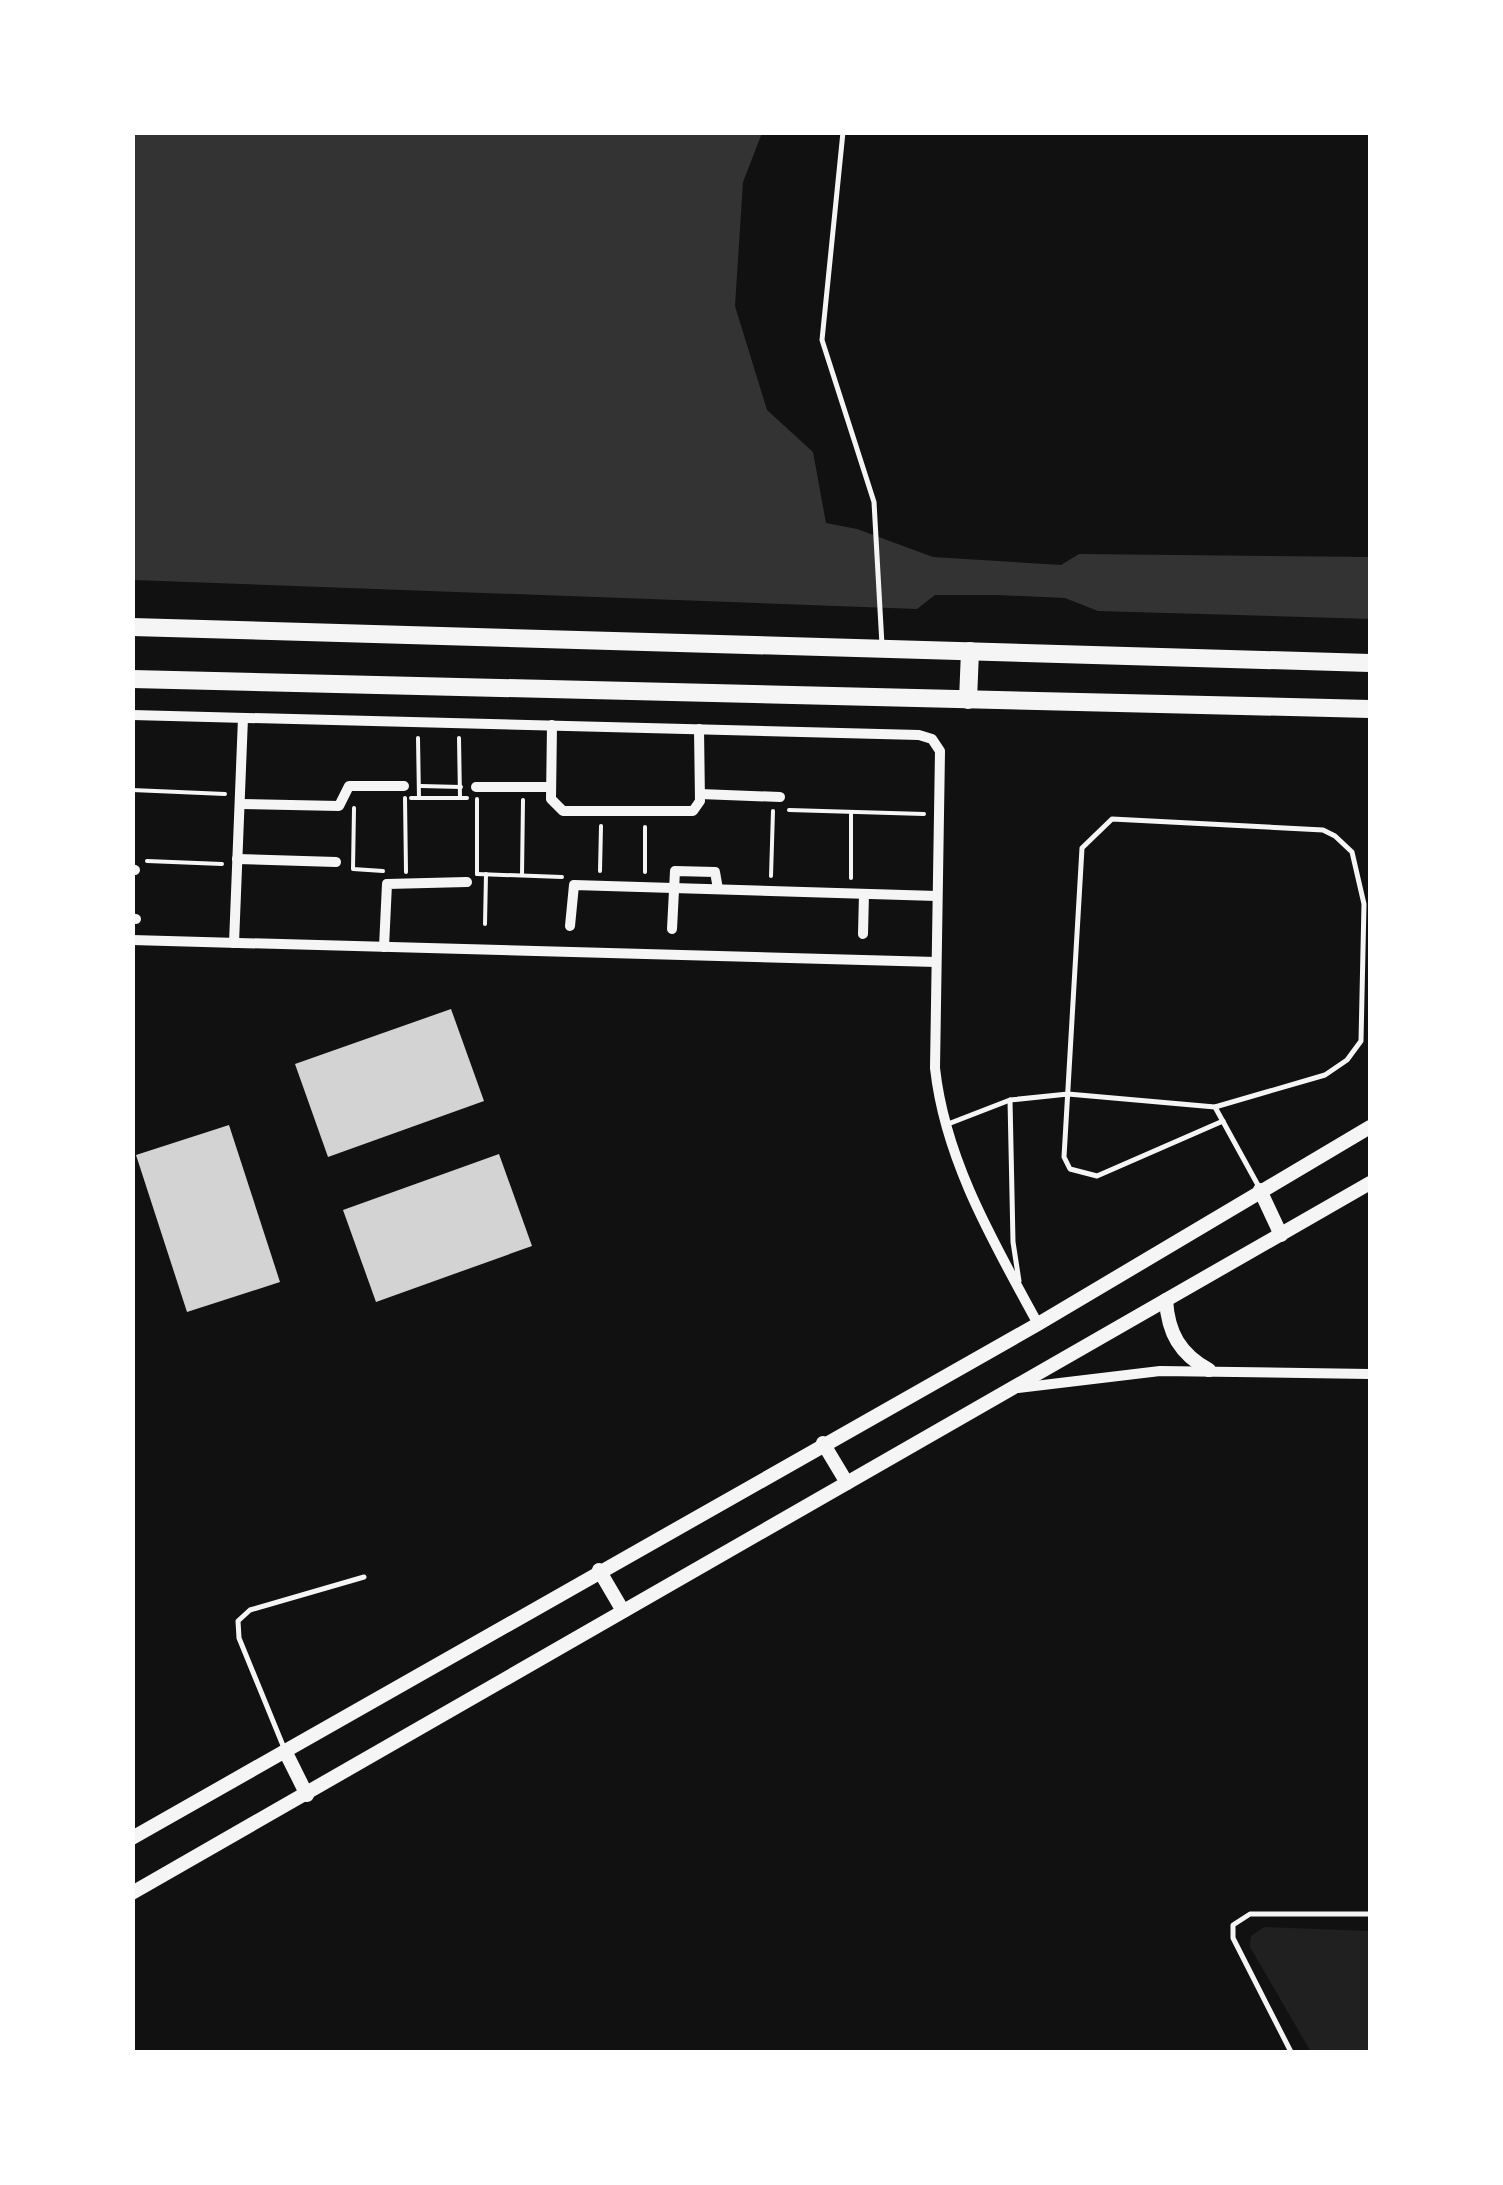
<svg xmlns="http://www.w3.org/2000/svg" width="1503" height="2185" font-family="Helvetica,sans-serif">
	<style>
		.green { fill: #202020 }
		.water { fill: #333 }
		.building { fill: #d3d3d3 }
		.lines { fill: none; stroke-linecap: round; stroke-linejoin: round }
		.path { stroke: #f5f5f5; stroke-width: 4 }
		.service { stroke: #f5f5f5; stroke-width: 5 }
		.minor { stroke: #f5f5f5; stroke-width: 10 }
		.tertiary { stroke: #f5f5f5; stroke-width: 14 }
		.trunk { stroke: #f5f5f5; stroke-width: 18 }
	</style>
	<rect width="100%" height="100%" fill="#111"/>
	<path class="green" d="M1264,1927l106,4v121h-59l-61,-105 1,-11z"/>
	<path class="water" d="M132,133h630l-19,49 -8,124 32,104 46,42 13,71 31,6 76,28 128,8 18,-11 291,3v62l-272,-8 -33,-13 -67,-3h-63l-18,14 -784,-29z"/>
	<g class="building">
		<path d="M451,1009l33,92 -156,56 -33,-93z"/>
		<path d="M229,1125l51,157 -93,30 -51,-157z"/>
		<path d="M499,1154l33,92 -156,56 -33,-92z"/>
	</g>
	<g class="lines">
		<g class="path">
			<path d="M418,738l1,60"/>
			<path d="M459,738l1,60"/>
			<path d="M421,786l40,1"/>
			<path d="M132,790l93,4"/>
			<path d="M405,798l1,74"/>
			<path d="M411,798h56"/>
			<path d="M354,808l-1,61 30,2"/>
			<path d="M789,810l135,4"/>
			<path d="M147,861l75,3"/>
			<path d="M600,871l1,-45"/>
			<path d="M645,872v-45"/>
			<path d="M477,874l85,3"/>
			<path d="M477,874v-75"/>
			<path d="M522,875l1,-75"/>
			<path d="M771,876l2,-65"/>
			<path d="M851,878v-65"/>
			<path d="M485,924l1,-50"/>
		</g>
		<g class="service">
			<path d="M843,132l-21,208 52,162 8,143"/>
			<path d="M1010,1100l3,142 6,39"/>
			<path d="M1215,1107l44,80"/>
			<path d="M948,1124l62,-24 58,-6 147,13 110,-32 22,-15 14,-19 3,-137 -12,-52 -17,-16 -12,-6 -211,-11 -30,29 -18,309 6,12 27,7 126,-55"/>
			<path d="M284,1748l-45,-110 -1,-17 12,-11 114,-33"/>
			<path d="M1291,2052l-58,-114v-13l17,-11h120"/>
		</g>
		<g class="minor">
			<path d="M132,715l787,20 13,4 8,12 -5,317c10,92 59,175 103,256"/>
			<path d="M552,725l-1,74 12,12h130l7,-10 -1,-72"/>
			<path d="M476,787h75"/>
			<path d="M700,794l80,3"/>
			<path d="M240,804l99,2 10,-20h55"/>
			<path d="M237,859l99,3"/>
			<path d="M132,869l3,1"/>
			<path d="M132,918l4,1"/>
			<path d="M570,926l4,-41 363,11"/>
			<path d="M672,929l3,-58 40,1 3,17"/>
			<path d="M863,934l1,-40"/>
			<path d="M132,940l804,22"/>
			<path d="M234,943l9,-225"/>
			<path d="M384,947l3,-63 80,-2"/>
			<path d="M1018,1388l142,-17 210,3"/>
		</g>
		<g class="tertiary">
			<path d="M1260,1190l21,45"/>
			<path d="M1166,1300c2,33 14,54 43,70"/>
			<path d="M823,1443l24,40"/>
			<path d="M599,1570l24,41"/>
			<path d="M285,1751l22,44"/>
			<path d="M132,1838l906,-514 332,-197"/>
			<path d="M132,1893l1238,-710"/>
		</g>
		<g class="trunk">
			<path d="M132,627l1238,36"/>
			<path d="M132,679l1238,30"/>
			<path d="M968,700l2,-49"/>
		</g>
	</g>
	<rect width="1503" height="2185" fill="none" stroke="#ffffff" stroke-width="270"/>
</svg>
